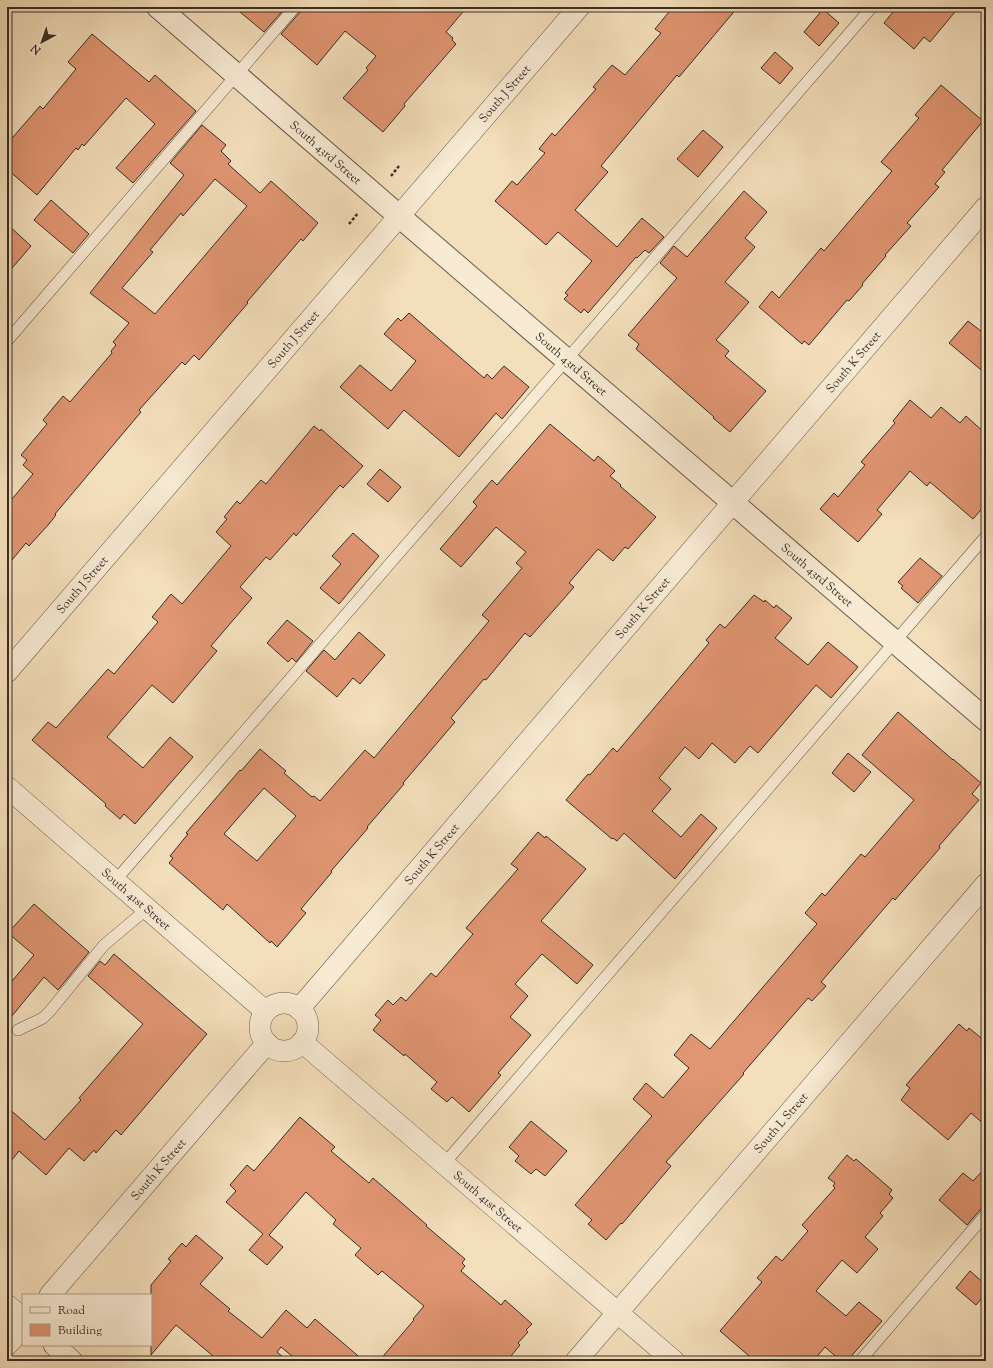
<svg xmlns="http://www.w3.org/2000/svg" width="993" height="1368" font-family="'Sorts Mill Goudy',serif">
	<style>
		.building { fill: #e09672; stroke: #392e27; fill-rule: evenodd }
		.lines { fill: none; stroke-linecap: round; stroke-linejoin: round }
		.service-casing { stroke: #685a4c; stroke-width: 12 }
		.minor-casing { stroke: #685a4c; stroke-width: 22 }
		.tertiary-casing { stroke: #685a4c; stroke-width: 24 }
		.path { stroke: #392e27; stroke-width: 2.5; stroke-dasharray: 3 2; stroke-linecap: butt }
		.service { stroke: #f8ead3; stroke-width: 11 }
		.minor { stroke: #f8ead3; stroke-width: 21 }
		.tertiary { stroke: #f8ead3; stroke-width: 22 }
		.labels { text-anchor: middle; stroke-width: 3; stroke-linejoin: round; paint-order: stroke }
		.street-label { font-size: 12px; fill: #392e27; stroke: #f8ead3 }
	</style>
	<rect width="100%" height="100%" fill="#f4dfbc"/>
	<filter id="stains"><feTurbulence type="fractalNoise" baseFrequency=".005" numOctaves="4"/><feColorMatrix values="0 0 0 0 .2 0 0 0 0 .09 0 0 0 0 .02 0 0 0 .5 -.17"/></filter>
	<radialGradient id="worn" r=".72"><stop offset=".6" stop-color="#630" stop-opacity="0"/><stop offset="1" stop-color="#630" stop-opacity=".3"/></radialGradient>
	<g class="building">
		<path d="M234,7h52l-22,25z"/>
		<path d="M302,7h165l-21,25 7,6 -1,2 4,4 -52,60 1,2 -22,26 -40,-34 25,-28 -2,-2 10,-12 -31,-25 -28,34 -36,-31 19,-22z"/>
		<path d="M673,7h65l-59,70 -2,-2 -76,91 7,6 -33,38 42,37 25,-29 22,19 -15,16 -4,-3 -8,8 -1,-1 -48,56 -4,-4 -3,4 -17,-14 4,-4 -3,-2 27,-32 -34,-29 -12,13 -51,-44 17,-20 5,4 28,-32 -6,-4 13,-16 3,3 41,-47 -3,-2 19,-22 13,10 36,-42 -6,-4z"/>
		<path d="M897,7h62l-29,35 -6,-5 -10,12 -30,-26z"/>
		<path d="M823,9l16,14 -20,23 -15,-14z"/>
		<path d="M92,34l57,48 6,-7 41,36 -63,72 -17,-15 39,-44 -29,-26 -42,48 -2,-2 -4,6 -2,-2 -39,47 -30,-26v-25l33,-38 3,3 33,-40 -8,-7z"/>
		<path d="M775,52l18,16 -13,16 -19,-16z"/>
		<path d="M941,85l42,36 -41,49 3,2 -10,12 4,3 -32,36 4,3 -26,29 1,1 -24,28 1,1 -14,16 -2,-1 -38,45 -5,-4 -2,3 -43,-37 13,-16 7,7 42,-50 3,3 68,-80 -11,-9 38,-44 -4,-3z"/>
		<path d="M202,125l24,20 -5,6 10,10 -3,3 32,29 11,-12 47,42 -15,18 -2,-2 -54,63 1,1 -49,57 -5,-5 -9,10 -3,-3 -43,48 2,2 -86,102 1,1 -7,9 -20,22 -3,-3 -19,23v-61l26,-31 -10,-9 4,-5 -6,-5 26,-31 -4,-4 20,-24 7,6 42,-49 -1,-2 5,-6 -3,-3 16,-19 -39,-30 94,-118 -14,-12zM215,179l32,27 -92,108 -33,-26 31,-36 -3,-2 31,-37 2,3z"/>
		<path d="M703,130l20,17 -25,30 -21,-18z"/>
		<path d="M744,191l23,21 -22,26 10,9 -30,35 24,20 -33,38 13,11 -4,5 1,1 40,34 -36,41 -17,-14 1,-1 -78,-68 3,-5 -11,-9 49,-57 -17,-15 14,-17 13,11z"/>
		<path d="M51,200l38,34 -16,19 -39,-33z"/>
		<path d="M7,224l24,22 -24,28z"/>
		<path d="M409,313l75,65 3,-4 5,5 12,-13 25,21 -27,32 -6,-6 -37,44 -55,-47 -16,19 -48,-42 20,-22 31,26 25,-30 -32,-27 14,-16 3,3z"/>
		<path d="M968,321l18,14v39l-37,-31z"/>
		<path d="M910,400l21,18 10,-11 19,16 6,-7 20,18v70l-13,15 -43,-37 -3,4 -17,-15 -33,39 5,4 -24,28 -38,-33 14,-16 4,4 27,-32 -4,-3 34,-39 -2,-2z"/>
		<path d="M550,424l44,37 4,-5 17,15 -5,5 11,9 -1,1 36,31 -28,32 -3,-2 -12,14 -15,-12 -29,34 5,4 -13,15 -31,35 -5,-4 -39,47 -2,-1 -33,39 4,4 -52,61 1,1 -37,43 1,1 -37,43 1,1 -31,37 5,4 -29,34 -6,-6 -1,2 -43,-39 -4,6 -54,-47 4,-5 -3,-2 18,-22 -2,-1 54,-63 1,1 19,-22 26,22 -2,2 28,24 2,-1 6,5 45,-51 9,8 115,-137 -7,-6 40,-47 -6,-5 10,-11 -30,-25 -35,40 -21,-18 37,-43 -4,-4 19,-22 5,5zM264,788l32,28 -39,45 -33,-27z"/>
		<path d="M314,426l6,5 1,-2 42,37 -20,22 -3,-3 -44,51 -2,-3 -24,27 -4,-3 -26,30 12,11 -41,48 6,5 -44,52 -21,-18 -45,52 36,31 27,-31 23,20 -58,67 -11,-10 -4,5 -15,-13 1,-2 -74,-64 16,-18 8,6 52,-59 6,5 44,-52 -6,-5 19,-23 11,10 49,-58 -15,-14 11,-13 -3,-2 13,-16 3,3 21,-24 5,4z"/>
		<path d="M380,469l21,18 -13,15 -21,-18z"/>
		<path d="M353,533l26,23 -40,48 -19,-16 21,-24 -9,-8z"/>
		<path d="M920,558l22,18 -24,27 -17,-15 2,-2 -5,-4z"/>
		<path d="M754,595l10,7 1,-2 9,8 2,-3 16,13 -17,20 33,27 20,-23 30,25 -27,31 -15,-13 -58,68 -8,-7 -15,17 -23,-20 -13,16 -14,-12 -26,31 12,11 -19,22 29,26 20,-23 16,14 -42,51 -51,-46 -7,8 -4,-3 -1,1 -46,-39 22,-26 2,1 23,-27 4,4 92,-109 -3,-3 14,-16 5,4z"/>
		<path d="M287,620l26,21 -17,21 -4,-4 -4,4 -21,-19z"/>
		<path d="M359,632l26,23 -25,29 -7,-6 -16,19 -31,-26 18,-21 11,10z"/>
		<path d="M898,712l55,48v-1l28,24 -9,11 7,6 -40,46 1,2 -45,52 -2,-2 -72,84 5,4 -14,15 -4,-3 -65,75 1,1 -78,88 5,4 -49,58 -1,-1 -15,17 -18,-16 4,-4 -17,-15 77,-89 -19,-17 13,-16 17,15 26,-30 -15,-13 17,-21 19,15 107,-125 -12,-11 17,-20 3,3 36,-42 4,3 49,-57 -52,-45z"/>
		<path d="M848,753l23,19 -17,20 -22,-19z"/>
		<path d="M538,832l7,6 1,-2 40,33 -45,52 52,44 -16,19 -35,-30 -27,30 13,12 -18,21 21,18 -33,38 3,2 -32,37 -17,-15 -5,5 -16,-13 6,-7 -32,-28 -1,2 -31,-26 8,-10 -6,-5 13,-15 5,5 8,-8 5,4 25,-28 5,4 37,-43 -7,-6 52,-59 -7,-5z"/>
		<path d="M34,904l55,48 -31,38 -14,-13 -37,45v-35l27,-32 -26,-22z"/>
		<path d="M114,954l93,80 -86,101 -5,-5 -20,23 -2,-3 -10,11 -15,-13 -23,27 -27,-24 -12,15v-59l38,33 36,-40 -2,-2 64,-74 -55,-48 12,-15 5,4z"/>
		<path d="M959,1024l8,7 2,-3 17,14v84l-15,-13 -23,27 -47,-40 9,-12 -4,-3z"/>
		<path d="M300,1117l35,30 -4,4 38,32 4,-5 54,47 -1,1 39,33 -3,4 3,3 -4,5 40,34 4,-5 27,24 -6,6 2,2 -10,11 2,2 -13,16h-128l35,-41 -1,-1 11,-13 -42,-35 -4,4 -23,-20 6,-7 -28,-24 3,-4 -30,-28 -37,43 14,12 -16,18 -18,-15 14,-16 -37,-32 10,-11 -6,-6 17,-20 7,6z"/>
		<path d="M531,1121l36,30 -22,25 -9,-7 -5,5 -16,-13 4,-5 -10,-9z"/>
		<path d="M847,1155l7,6 2,-2 36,31 -3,4 4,4 -13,15 3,3 -18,21 13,12 -21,24 -15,-13 -26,31 30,25 13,-14 23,19 -35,40h-6l-16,-14 -12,14h-58l-35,-30 42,-49 -5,-4 19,-22 6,5 26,-30 -6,-6 33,-37 -2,-2 2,-3 -7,-5z"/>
		<path d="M986,1167v36l-19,22 -28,-25 24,-27 10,8z"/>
		<path d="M196,1235l27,23 -23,26 30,25 -2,2 34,27 24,-28 21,18 8,-9 49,42h-66l-17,-14 -4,5 11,9h-69l-43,-36 -25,30v-70l20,-24 -3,-2 14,-16 4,4z"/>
		<path d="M970,1271l16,14v8l-10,12 -20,-17z"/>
	</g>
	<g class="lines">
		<defs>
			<g id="service">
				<path d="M7,341l288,-334"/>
				<path d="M115,881l757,-874"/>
				<path d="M18,1030l25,-12 7,-7 54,-66 43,-36"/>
				<path d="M444,1164l542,-628"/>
				<path d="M860,1361l126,-147"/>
			</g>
			<g id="minor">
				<path id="s1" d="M7,672l572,-665"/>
				<path id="s2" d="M7,787l258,224"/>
				<circle cx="284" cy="1027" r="24"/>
				<path id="s3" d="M299,1009l687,-802"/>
				<path id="s4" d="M302,1042l372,319"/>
				<path id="s5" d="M50,1295l217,-252"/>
				<path d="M7,1305l16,14"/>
				<path d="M7,1345l16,-18"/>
				<path d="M54,1345l18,16"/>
				<path id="s6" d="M576,1361l410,-477"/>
			</g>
			<g id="tertiary">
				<path id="s7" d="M158,7l241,209 587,504"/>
			</g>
		</defs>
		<use href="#service" class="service-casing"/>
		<use href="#minor" class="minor-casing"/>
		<use href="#tertiary" class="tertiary-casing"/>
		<g class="path">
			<path d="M391,176l8,-10"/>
			<path d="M349,224l9,-11"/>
		</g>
		<use href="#service" class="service"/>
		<use href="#minor" class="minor"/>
		<use href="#tertiary" class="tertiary"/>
	</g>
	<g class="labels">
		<g class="street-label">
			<text dy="4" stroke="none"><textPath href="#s1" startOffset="763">South J Street</textPath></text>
			<text dy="4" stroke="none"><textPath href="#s7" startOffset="222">South 43rd Street</textPath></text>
			<text dy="4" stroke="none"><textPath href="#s1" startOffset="439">South J Street</textPath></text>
			<text dy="4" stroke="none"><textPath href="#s3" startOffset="852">South K Street</textPath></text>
			<text dy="4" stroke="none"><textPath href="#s7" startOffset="546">South 43rd Street</textPath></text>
			<text dy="4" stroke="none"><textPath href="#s7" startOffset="870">South 43rd Street</textPath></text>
			<text dy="4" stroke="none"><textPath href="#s1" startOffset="115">South J Street</textPath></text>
			<text dy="4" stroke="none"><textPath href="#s3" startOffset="528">South K Street</textPath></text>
			<text dy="4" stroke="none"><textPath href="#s3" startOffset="204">South K Street</textPath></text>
			<text dy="4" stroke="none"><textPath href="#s2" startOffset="171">South 41st Street</textPath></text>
			<text dy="4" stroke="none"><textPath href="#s6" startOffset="314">South L Street</textPath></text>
			<text dy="4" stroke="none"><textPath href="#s5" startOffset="166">South K Street</textPath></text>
			<text dy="4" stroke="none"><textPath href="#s4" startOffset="245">South 41st Street</textPath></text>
		</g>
	</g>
	<rect width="993" height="1368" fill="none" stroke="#f4dfbc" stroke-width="24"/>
	<rect x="8" y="8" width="977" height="1352" fill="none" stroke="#392e27" stroke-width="2"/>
	<rect x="12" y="12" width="969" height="1344" fill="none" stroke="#392e27"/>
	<rect x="22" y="1294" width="130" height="52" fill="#f8ead3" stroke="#ac9f8e"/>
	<rect x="30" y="1307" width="20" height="6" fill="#f8ead3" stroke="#ac9f8e"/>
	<text x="58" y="1314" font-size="12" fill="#392e27">Road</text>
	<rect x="30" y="1324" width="20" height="12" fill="#e09672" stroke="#ac9f8e"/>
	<text x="58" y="1334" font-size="12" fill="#392e27">Building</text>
	<g transform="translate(42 42) rotate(220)" stroke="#f8ead3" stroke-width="3" paint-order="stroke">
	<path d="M0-3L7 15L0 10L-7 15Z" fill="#392e27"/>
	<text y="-6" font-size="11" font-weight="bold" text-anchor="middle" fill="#392e27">N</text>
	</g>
	<rect width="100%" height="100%" filter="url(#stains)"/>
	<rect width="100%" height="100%" fill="url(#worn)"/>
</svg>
